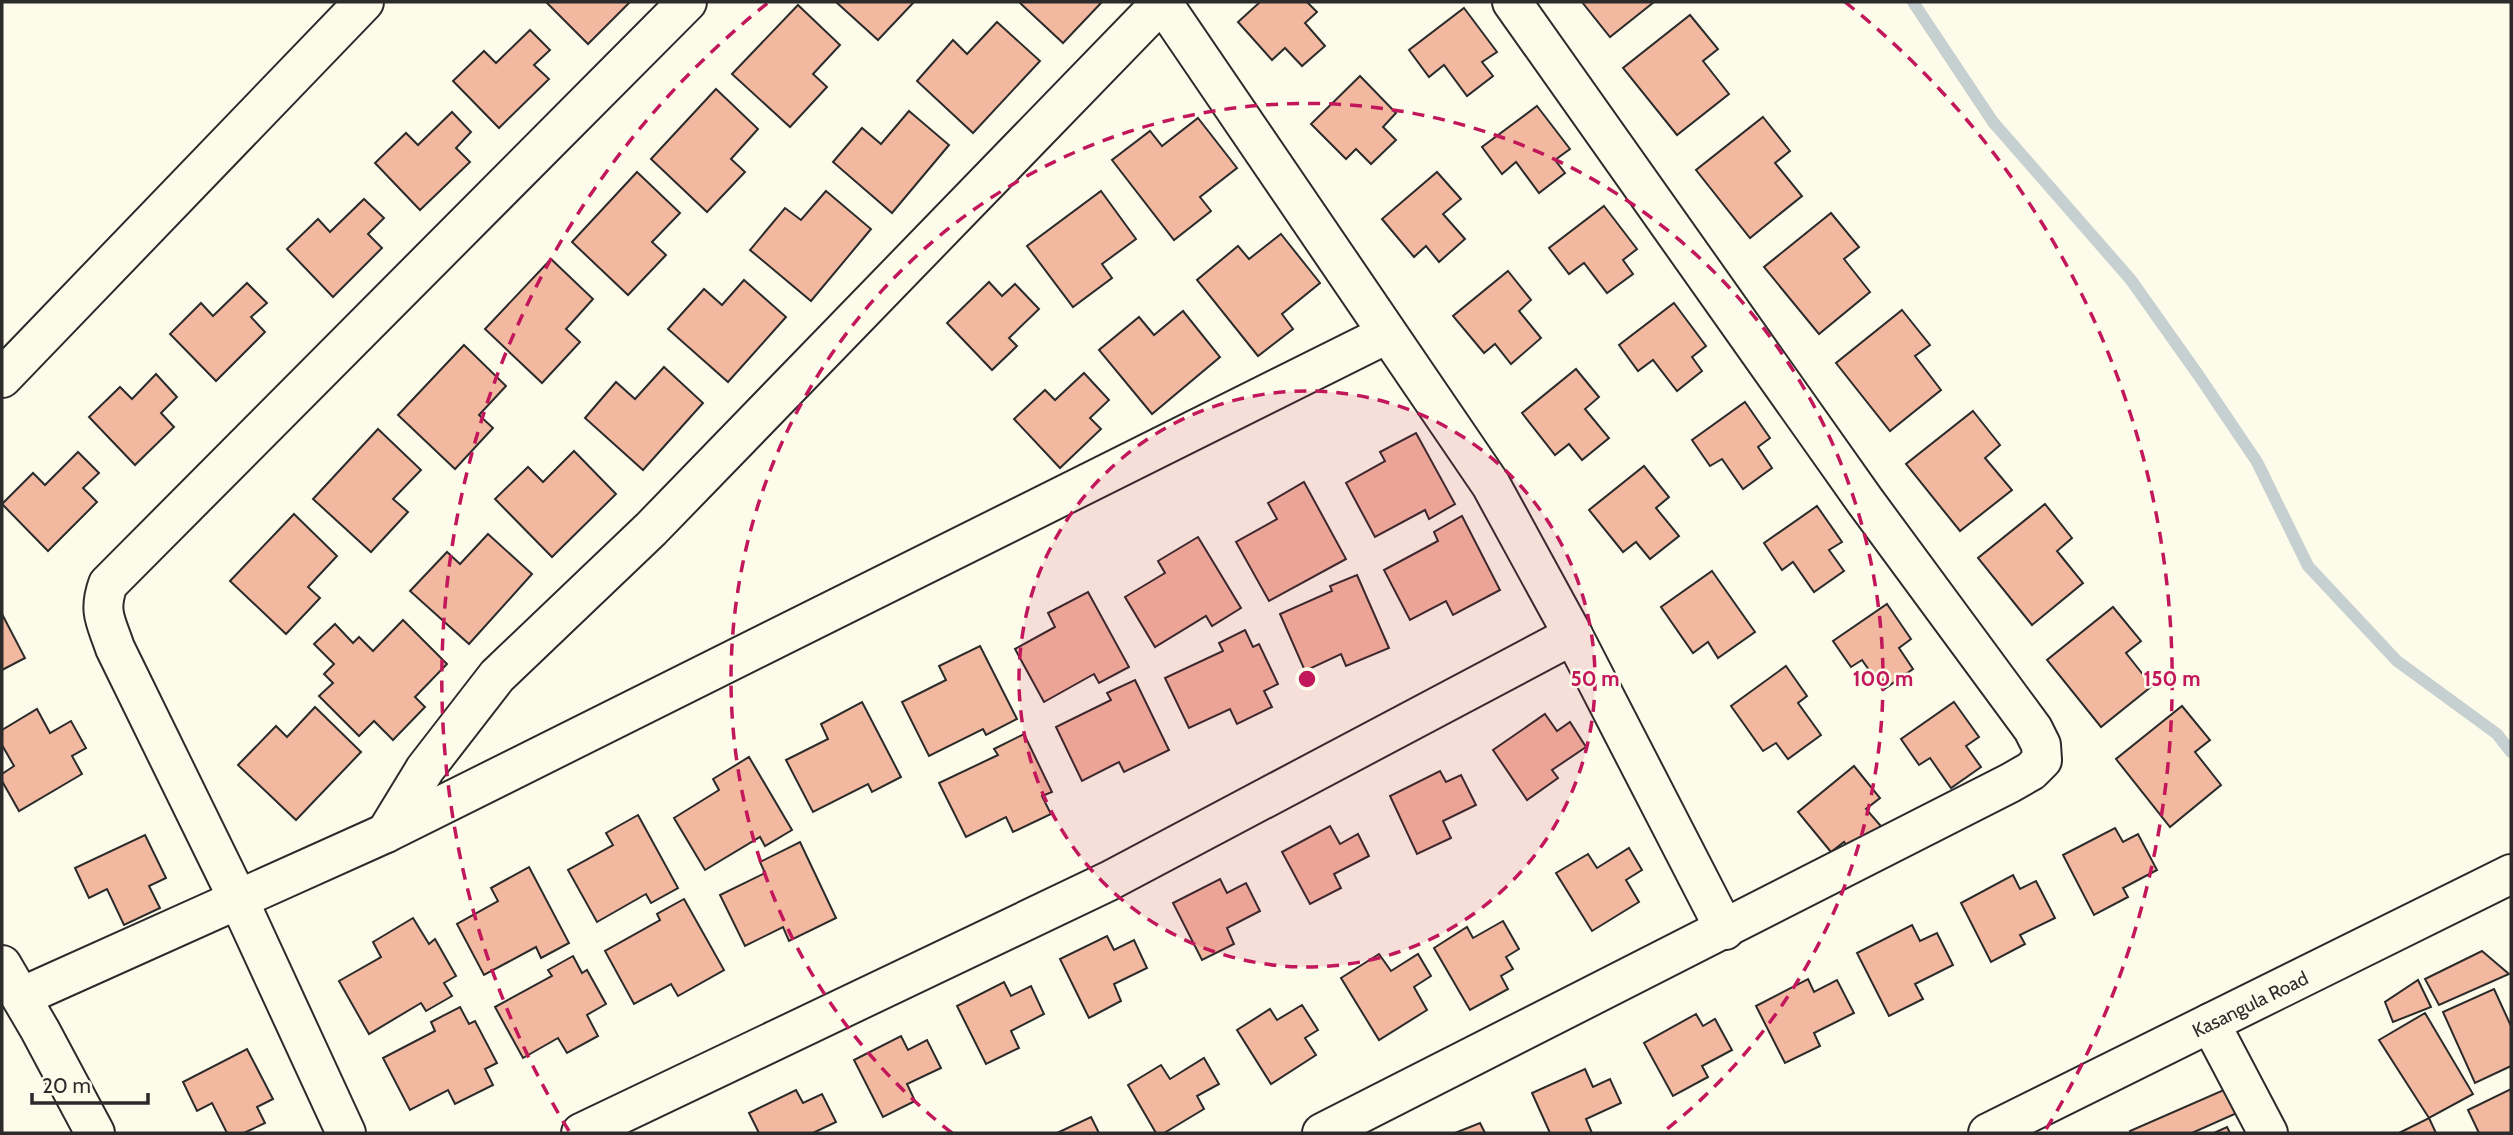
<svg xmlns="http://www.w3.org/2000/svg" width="2513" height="1135" font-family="Cabin,sans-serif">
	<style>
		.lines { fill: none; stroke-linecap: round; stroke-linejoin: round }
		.stream { stroke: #c7d0d0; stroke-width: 12 }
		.building { fill: #f2b8a0; stroke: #2b2b2b; stroke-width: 2 }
		.minor-casing { stroke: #2b2b2b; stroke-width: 42 }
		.major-casing { stroke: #2b2b2b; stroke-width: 42 }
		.minor { stroke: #fdfbea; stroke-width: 38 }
		.major { stroke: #fdfbea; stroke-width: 38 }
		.ring { fill: none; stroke: #c2185b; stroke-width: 3.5; stroke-dasharray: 12 9 }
		.labels { text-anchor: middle; stroke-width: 5; stroke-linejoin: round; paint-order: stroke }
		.street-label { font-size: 19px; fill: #2b2b2b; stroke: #fdfbea }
		.centre { fill: #c2185b; stroke: #fdfbea; stroke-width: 3.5 }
		.ring-label { font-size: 21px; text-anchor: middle; font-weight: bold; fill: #c2185b; stroke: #fdfbea; stroke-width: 5; stroke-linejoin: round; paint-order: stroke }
	</style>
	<rect width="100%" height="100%" fill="#fdfbea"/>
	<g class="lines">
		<path class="stream" d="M1913,2l80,120 138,158 68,96 58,86 51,104 89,95 100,73 14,18"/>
	</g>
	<g class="building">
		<path d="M546,2h84l-42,42z"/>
		<path d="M836,2h78l-36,38z"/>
		<path d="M1019,2h83l-39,41z"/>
		<path d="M1260,2h47l10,10 -12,11 20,23 -23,20 -17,-18 -13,12 -34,-38z"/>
		<path d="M1582,2h72l-44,35z"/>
		<path d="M798,5l42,40 -27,29 14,13 -37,40 -58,-53z"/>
		<path d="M1464,8l33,44 -15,10 11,14 -26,20 -23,-31 -15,12 -20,-27z"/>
		<path d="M1690,15l28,34 -15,12 26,33 -52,41 -54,-67z"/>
		<path d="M997,22l43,39 -67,72 -56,-52 36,-41 14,14z"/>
		<path d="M530,30l20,20 -16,15 15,14 -50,49 -46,-47 31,-30 12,12z"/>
		<path d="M1360,76l36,37 -13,14 13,13 -25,24 -15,-15 -10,10 -35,-35z"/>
		<path d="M716,89l42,40 -27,30 14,13 -38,40 -56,-53z"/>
		<path d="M1537,106l33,43 -15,11 10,13 -26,20 -23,-31 -14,12 -20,-27z"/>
		<path d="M909,111l40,34 -57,68 -59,-51 29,-34 19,16z"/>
		<path d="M452,112l19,20 -15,16 14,14 -50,48 -45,-47 31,-30 12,12z"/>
		<path d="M1763,117l27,34 -15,12 27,33 -52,42 -54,-68z"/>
		<path d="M1198,118l39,50 -37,29 11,14 -37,29 -62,-80 38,-29 12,15z"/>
		<path d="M637,172l43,41 -28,29 14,13 -38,40 -56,-53z"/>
		<path d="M1437,172l24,27 -18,15 22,25 -26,23 -13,-16 -12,11 -32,-38z"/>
		<path d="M826,191l45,38 -60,72 -61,-51 35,-42 16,12z"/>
		<path d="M1101,191l35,48 -34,25 10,14 -39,29 -46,-61z"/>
		<path d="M364,199l20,19 -16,16 14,14 -49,49 -46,-48 31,-30 12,13z"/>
		<path d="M1604,206l33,43 -14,11 10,14 -26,19 -23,-30 -15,11 -20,-26z"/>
		<path d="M1831,213l28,34 -15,12 26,33 -51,42 -55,-67z"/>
		<path d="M1281,234l39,49 -38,31 11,15 -35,27 -61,-76 41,-34 11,13z"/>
		<path d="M551,259l42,40 -27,30 14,13 -38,41 -57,-54z"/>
		<path d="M1508,271l23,29 -12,11 22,27 -30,26 -16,-20 -11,9 -31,-37z"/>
		<path d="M744,280l42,37 -58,65 -60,-53 36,-40 18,16z"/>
		<path d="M989,282l13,14 13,-12 24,25 -30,29 8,8 -25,24 -45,-47z"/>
		<path d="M247,283l20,20 -16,14 14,15 -49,49 -46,-47 31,-31 12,13z"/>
		<path d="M1674,303l32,43 -14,11 10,14 -25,20 -24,-31 -15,11 -19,-26z"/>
		<path d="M1902,310l28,35 -15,11 26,34 -51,41 -54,-68z"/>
		<path d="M1183,311l37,46 -68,57 -53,-64 40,-33 15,18z"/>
		<path d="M464,345l42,41 -27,29 14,13 -38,41 -57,-54z"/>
		<path d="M664,367l39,36 -60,67 -58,-52 31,-36 19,17z"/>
		<path d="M1576,369l23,28 -14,12 24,29 -27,22 -13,-16 -14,11 -33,-42z"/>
		<path d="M1084,373l25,27 -19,18 11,11 -41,39 -46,-49 31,-29 10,10z"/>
		<path d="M156,374l21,23 -16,16 13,14 -39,38 -46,-48 31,-30 12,12z"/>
		<path d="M1745,402l25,36 -12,9 14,21 -29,21 -21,-30 -12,7 -18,-26z"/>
		<path d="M1973,411l27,34 -15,13 27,32 -52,41 -54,-67z"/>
		<path d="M378,429l43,41 -28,29 15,13 -37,40 -58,-53z"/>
		<path d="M1416,433l39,71 -26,15 -4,-9 -50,27 -29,-54 39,-22 -5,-9z"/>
		<path d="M574,451l42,43 -64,63 -57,-58 33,-32 15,15z"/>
		<path d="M78,452l21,21 -16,15 14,14 -49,49 -46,-47 31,-31 12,12z"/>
		<path d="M1644,466l25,31 -13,11 23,28 -29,23 -14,-17 -13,10 -34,-42z"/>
		<path d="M1304,482l42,77 -77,42 -33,-59 41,-23 -9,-16z"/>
		<path d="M2045,504l27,34 -15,13 26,32 -51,42 -54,-67z"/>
		<path d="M1817,506l25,36 -13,8 15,21 -30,21 -21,-30 -11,8 -18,-27z"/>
		<path d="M294,514l43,42 -29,31 12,11 -34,36 -56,-53z"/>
		<path d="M1462,516l38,74 -47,25 -7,-14 -36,19 -26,-50 54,-29 -4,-9z"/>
		<path d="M488,534l44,40 -63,70 -59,-53 37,-39 13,12z"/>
		<path d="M1198,537l43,71 -29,18 -6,-10 -51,31 -30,-50 40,-24 -7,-12z"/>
		<path d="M1712,571l43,61 -37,26 -10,-16 -15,11 -32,-46z"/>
		<path d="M1357,575l32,73 -43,18 -5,-12 -36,17 -25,-57 52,-23 -2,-5z"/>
		<path d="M1088,592l41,75 -30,16 -5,-9 -50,28 -29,-53 40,-22 -7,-14z"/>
		<path d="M1887,604l24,35 -12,9 14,21 -30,21 -21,-30 -11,7 -18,-26z"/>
		<path d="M2113,607l28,34 -15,12 26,33 -51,41 -54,-67z"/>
		<path d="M2,614l23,44 -23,12z"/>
		<path d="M403,620l44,44 -32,33 10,10 -32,33 -19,-19 -15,15 -40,-40 14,-13 -9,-9 10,-10 -20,-20 21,-20 18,19 6,-6 14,14z"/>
		<path d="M1245,630l8,17 6,-3 19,40 -14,7 8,16 -35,17 -7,-15 -41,19 -24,-50 58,-27 -4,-8z"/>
		<path d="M980,646l37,73 -31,16 -3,-6 -54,27 -27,-54 44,-22 -7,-14z"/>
		<path d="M1786,666l21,30 -9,7 23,32 -33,24 -12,-16 -13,8 -32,-45z"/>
		<path d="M1135,680l34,70 -45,22 -5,-10 -37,19 -26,-54 55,-27 -4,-7z"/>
		<path d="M862,702l39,75 -29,15 -4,-8 -55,28 -27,-52 42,-21 -7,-15z"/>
		<path d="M1954,702l25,35 -13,9 15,21 -30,21 -21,-30 -11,7 -18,-26z"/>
		<path d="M2182,706l28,34 -15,12 26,33 -51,42 -54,-68z"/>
		<path d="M315,707l46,45 -65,68 -58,-55 38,-39 11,11z"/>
		<path d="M37,709l13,24 21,-12 15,27 -14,8 10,18 -63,37 -17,-30v-7l12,-8 -12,-21v-15z"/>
		<path d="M1545,714l12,17 13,-9 16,25 -34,23 6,8 -31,22 -34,-50z"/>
		<path d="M1024,734l28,58 -10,4 9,18 -38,18 -7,-15 -40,20 -27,-54 59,-28 -4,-6z"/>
		<path d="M749,757l43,73 -27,16 -5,-9 -55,33 -31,-52 45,-28 -6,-11z"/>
		<path d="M1854,766l26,32 -14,11 20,23 -30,25 -12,-15 -13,10 -33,-40z"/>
		<path d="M1440,771l6,11 15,-7 15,30 -33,16 8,17 -34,16 -27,-58z"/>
		<path d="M638,815l40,73 -27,15 -5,-9 -49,28 -29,-52 45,-25 -7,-12z"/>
		<path d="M1330,826l10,18 18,-10 11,22 -35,18 7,14 -31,16 -28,-52z"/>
		<path d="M2115,828l8,14 15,-8 19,36 -34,18 5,9 -34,18 -31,-60z"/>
		<path d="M145,835l21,43 -17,8 11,22 -36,17 -17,-36 -18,9 -14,-30z"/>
		<path d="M800,842l36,76 -47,23 -6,-14 -38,19 -25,-51 45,-22 -5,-11z"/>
		<path d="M1629,848l13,22 -16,10 13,22 -47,29 -36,-58 32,-19 9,14z"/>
		<path d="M529,867l40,76 -28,15 -5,-11 -52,28 -27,-51 41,-23 -7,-13z"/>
		<path d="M2013,875l7,14 16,-8 19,37 -35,17 5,9 -34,18 -30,-59z"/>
		<path d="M1220,879l7,14 19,-10 14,28 -33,17 7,16 -32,16 -29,-57z"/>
		<path d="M684,899l40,71 -46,26 -7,-12 -37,20 -29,-53 55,-31 -3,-6z"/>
		<path d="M413,918l16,26 6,-5 21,37 -12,7 8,13 -26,15 -5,-8 -52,31 -30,-53 42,-24 -8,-15z"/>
		<path d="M1503,921l16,28 -13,8 7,12 -12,7 7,13 -38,21 -36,-62 33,-21 6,11z"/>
		<path d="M1912,925l8,16 17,-8 16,32 -38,19 8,15 -34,17 -32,-63z"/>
		<path d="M1107,936l7,14 20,-10 13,28 -33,16 7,17 -32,17 -29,-59z"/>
		<path d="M2482,951l27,23 -70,31 -14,-26z"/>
		<path d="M1379,954l12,17 27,-17 13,22 -17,11 13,23 -48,30 -38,-62z"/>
		<path d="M573,956l9,17 5,-3 19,34 -19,11 11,21 -31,17 -9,-15 -35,20 -28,-51 57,-31 -4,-6z"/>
		<path d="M1808,979l6,13 23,-12 17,33 -40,20 6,13 -35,17 -29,-57z"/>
		<path d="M2418,980l13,27 -38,15 -8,-20z"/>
		<path d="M1004,982l7,14 20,-10 13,28 -33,17 8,17 -33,16 -29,-58z"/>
		<path d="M2494,989l17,37v40l-36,17 -32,-71z"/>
		<path d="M1302,1005l16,25 -13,8 11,17 -45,29 -34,-54 33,-21 7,11z"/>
		<path d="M460,1007l9,17 6,-3 22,42 -12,6 8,16 -38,19 -7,-14 -38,20 -27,-52 52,-27 -4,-9z"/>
		<path d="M2425,1013l48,81 -44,24 -50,-78z"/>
		<path d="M1696,1014l7,12 12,-7 17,31 -30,16 6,11 -35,19 -29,-53z"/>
		<path d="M901,1036l7,14 19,-10 14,28 -34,16 8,17 -32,16 -29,-57z"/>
		<path d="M247,1049l26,50 -16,8 8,16 -21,10h-17l-15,-30 -15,8 -14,-29z"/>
		<path d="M1204,1058l15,26 -22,12 7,13 -40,24h-8l-28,-48 33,-20 9,14z"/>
		<path d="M1585,1069l8,18 17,-8 11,24 -35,16 6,14h-42l-18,-40z"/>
		<path d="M2226,1089l11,24 -45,20h-61l-1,-2z"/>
		<path d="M2511,1089v44h-32l-11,-23z"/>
		<path d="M796,1090l7,13 19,-9 14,28 -23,11h-54l-10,-20z"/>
		<path d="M1091,1117l8,16h-42z"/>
		<path d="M2429,1118l7,15h-37z"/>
		<path d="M1480,1123l5,10h-30z"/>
		<path d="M2227,1127l3,6h-16z"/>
	</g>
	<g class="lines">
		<defs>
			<g id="minor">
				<path d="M1162,2l329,483 82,150 152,295"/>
				<path d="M2,378l362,-376"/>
				<path d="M386,833l39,-64 72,-93 154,-147 511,-527"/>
				<path d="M2,965l38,65 55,103"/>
				<path d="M21,997l365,-164 1001,-499"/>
				<path d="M2210,1023l58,110"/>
				<path d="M346,1133l-107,-232 -124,-253c-9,-27 -17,-36 -7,-64l579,-582"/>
				<path d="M581,1133l528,-252 464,-246"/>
				<path d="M1322,1133l688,-350 21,-12 11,-11 -1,-15 -8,-16 -168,-228 -353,-499"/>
			</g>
			<path id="major" d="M1988,1133l523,-259"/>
		</defs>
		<use href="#minor" class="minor-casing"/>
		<use href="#major" class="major-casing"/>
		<use href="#minor" class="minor"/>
		<use href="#major" class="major"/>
	</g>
	<circle cx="1307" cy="679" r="288" fill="#c2185b" fill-opacity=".12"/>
	<g class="ring">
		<circle cx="1307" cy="679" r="288"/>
		<path d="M952 1133A576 576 0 1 1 1662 1133"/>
		<path d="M569 1131A865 865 0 0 1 769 2M1845 2A865 865 0 0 1 2045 1131"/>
	</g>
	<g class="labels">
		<g class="street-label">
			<text transform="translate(2250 1004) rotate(-26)" y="7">Kasangula Road</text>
		</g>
	</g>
	<circle cx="1307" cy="679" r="10" class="centre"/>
	<g class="ring-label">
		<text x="1595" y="686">50 m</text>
		<text x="1883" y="686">100 m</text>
		<text x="2172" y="686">150 m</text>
	</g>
	<rect width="2513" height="1135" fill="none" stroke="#2b2b2b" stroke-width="7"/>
	<path d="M32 1093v10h116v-10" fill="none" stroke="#2b2b2b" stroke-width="3.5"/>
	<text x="42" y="1093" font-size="21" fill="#2b2b2b" stroke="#fdfbea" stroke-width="5" paint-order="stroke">20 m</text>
</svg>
